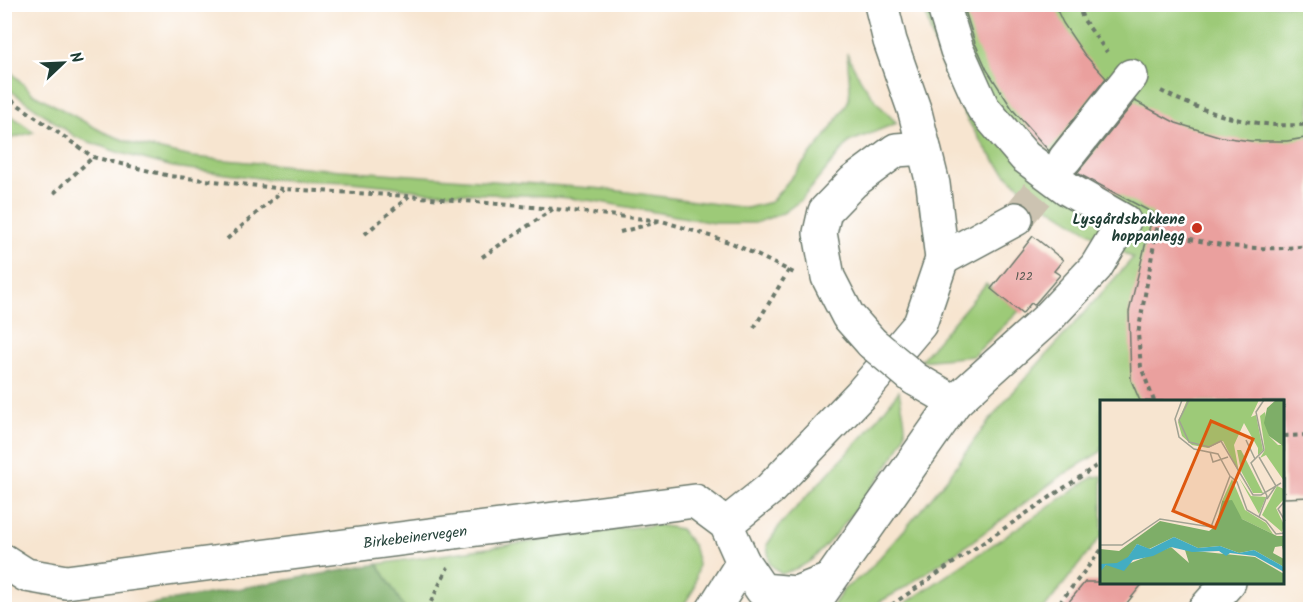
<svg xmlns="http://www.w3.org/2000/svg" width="1315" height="614" font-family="Kalam,sans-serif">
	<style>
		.green { fill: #9dca78; stroke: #5e8456; stroke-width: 1.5 }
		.forest { fill: #7eae68; stroke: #4e764e; stroke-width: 1.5 }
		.building { fill: #eaa09e }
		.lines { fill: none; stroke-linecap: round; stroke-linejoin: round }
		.minor-tunnel { stroke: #ccc3b1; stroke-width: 33; stroke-dasharray: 33 16; stroke-linecap: butt }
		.minor-casing { stroke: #6b786b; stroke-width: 36 }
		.path { stroke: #6b786b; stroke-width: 4; stroke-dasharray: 4.5 4.5; stroke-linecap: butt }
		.minor { stroke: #fff; stroke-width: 33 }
		.minor-bridge-casing { stroke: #6b786b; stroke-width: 36; stroke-linecap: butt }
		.minor-bridge { stroke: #fff; stroke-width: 33 }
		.poi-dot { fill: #c8321e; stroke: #fff; stroke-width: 2 }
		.labels { text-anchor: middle; stroke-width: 5; stroke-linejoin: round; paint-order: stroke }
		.number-label { font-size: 12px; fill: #52564e }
		.poi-label { font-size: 15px; font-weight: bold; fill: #1f3d34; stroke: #fff; text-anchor: end }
		.street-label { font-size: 15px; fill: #1f3d34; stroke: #fff }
		.inset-road { fill: none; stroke: #a1a292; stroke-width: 1.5 }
		.view { fill: #de580e; fill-opacity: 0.15; stroke: #de580e; stroke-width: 3 }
		.inset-edge { fill: none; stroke: #1f3d34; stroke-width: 3 }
	</style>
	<rect width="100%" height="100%" fill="#fff"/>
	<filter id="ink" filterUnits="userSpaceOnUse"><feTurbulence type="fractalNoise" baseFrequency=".0167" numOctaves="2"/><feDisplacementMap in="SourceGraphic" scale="12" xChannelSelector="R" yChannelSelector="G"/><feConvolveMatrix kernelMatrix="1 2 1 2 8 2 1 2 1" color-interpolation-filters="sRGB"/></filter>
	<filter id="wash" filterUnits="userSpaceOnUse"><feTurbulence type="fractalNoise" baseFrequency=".008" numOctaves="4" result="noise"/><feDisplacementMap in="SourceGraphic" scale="24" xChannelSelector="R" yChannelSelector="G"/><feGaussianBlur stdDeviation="1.35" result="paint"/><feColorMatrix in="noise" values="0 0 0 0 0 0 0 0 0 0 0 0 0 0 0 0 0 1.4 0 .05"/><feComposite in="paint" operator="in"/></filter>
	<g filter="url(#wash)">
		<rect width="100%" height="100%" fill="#f7e5d0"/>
		<g class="green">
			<path d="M924,5h386v417l-26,1v-22h-182v50l-38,23 -101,74 -64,43 -32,18 -37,1 14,-21 22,-16 39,-44 45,-54 28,-40 28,-35 127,-142c-34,-20 -69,-39 -101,-63 -7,-5 -15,-10 -22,-17 -42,-44 -74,-114 -86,-173z"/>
			<path d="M847,53c12,28 27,49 50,70l-48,19 -48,58 -18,13 -28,10h-41l-119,-22 -46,-5 -122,-4 -36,-6 -40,-4 -85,-3 -93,-12 -56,-15 -41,-15 -72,-51 1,-20 27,27 71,39 31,12 58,13 122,11 290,21 143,19 24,-6 54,-65 20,-30 4,-8 1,-11z"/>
			<path d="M5,111l29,21 -29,8z"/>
			<path d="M986,284l33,27 -46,45 -53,5z"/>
			<path d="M899,391c2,13 7,29 6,41 -1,20 -78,116 -95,129 -10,7 -18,10 -29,13l-11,-10 -3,-19 13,-20 87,-93z"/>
			<path d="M1102,476v59l-58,74h-147l171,-115 25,-17z"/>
			<path d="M658,525l22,4 13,16 5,19 -4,25 -13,20 -276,1 -27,-46 248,-36z"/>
		</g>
		<path class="forest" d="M378,564l27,45h-281z"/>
		<g id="blocks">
			<g class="building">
				<path d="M963,4h91l9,19 21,31 22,24 -57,73 -36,-41 -26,-40 -12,-27z"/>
				<path d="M1135,101l41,22 46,14 29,4h36l24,-4v360l-27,1v-97h-144l-9,-21 -2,-68 24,-99 -76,-40z"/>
				<path d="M1033,236l30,24 -9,11 6,4 -26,30 -3,-2 -9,11 -31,-25z"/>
				<path d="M1085,582h59l-22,27h-59z"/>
			</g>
		</g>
	</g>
	<g filter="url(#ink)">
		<use href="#blocks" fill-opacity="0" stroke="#6b786b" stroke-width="1.5"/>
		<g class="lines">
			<path class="minor-tunnel" d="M1016,219l49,-60"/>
			<defs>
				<g id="minor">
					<path d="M1065,159l66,-83"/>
					<path d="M942,259l74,-40"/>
					<path d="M872,343l-24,-27 -20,-39 -8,-44 5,-22 28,-29 43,-32 28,-2"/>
					<path d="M915,379l40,23"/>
					<path d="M726,524l44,-35 90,-94 60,-71 22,-65 -9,-75 -18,-72 -25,-71 -9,-37"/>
					<path d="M4,561l22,14 40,7 629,-81 31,23 17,38 -30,48"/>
					<path d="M743,562l19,28 34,3 33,-13"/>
					<path d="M809,610l146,-208 92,-83 49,-52 28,-46 -56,-32 -43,-32 -42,-49 -26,-58 -14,-46"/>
					<path d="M1204,610l25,-28"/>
				</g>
			</defs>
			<use href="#minor" class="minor-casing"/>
			<g class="path">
				<path d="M1078,4l5,15 24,33"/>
				<path d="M1161,91c45,23 98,39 149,33"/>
				<path d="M4,95l89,62 77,19 114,13 125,7 145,13 108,12 70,22 62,30"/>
				<path d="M54,193l39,-36"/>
				<path d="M1155,229c52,17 101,23 155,17"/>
				<path d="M620,232l38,-10"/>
				<path d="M365,234l44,-38"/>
				<path d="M227,239l56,-49"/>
				<path d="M482,257l71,-48"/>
				<path d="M754,328l35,-58"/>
				<path d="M1154,401l-13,-34 -3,-33 17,-96"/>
				<path d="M1284,436l26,-1"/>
				<path d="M427,610l21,-43"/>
				<path d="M884,610l218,-148"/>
				<path d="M1054,610l48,-61"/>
			</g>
			<use href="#minor" class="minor"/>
			<defs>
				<path id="minor-bridge" d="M872,343l43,36"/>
			</defs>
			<use href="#minor-bridge" class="minor-bridge-casing"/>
			<use href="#minor-bridge" class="minor-bridge"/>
		</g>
	</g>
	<circle class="poi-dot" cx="1197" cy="228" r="6"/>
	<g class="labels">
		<g class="number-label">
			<text x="1024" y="280">122</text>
		</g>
		<g class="poi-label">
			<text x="1185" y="224">Lysgårdsbakkene<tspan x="1185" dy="17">hoppanlegg</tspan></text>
		</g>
		<g class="street-label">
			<text transform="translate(415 537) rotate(-7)" y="5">Birkebeinervegen</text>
		</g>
	</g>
	<g transform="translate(1100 400)">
		<rect width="184" height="184" fill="#f7e5d0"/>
		<path d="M87,0h72l-8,17 5,-2 7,35 -5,5v-7l-14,-25 -10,22 5,28 -16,-32 -15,7 -16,-3 -10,-9 -4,-14zM165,12l4,24 9,9h6v36l-18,-26 -6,3 5,-8 -5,-34zM137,50h4l22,43h-10l-12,-22zM138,76l13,20 15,1 -7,17zM132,79l13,31 21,13 7,11 -31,-15 -20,-18zM177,86l7,3v10l-8,9 8,17 -2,7 -20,-17z" fill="#9dca78"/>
		<path d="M176,0h8l-1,46 -14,-10 -5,-13 3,-15zM132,100l10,19 35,17h7v18l-2,-8 -7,1 -2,6 11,6v8l-30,-17 -15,3 -19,-7 -22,2 -24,-11 -25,12 -12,-5 -9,14 -11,6h-17v-15l19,2 41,-30 49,10 7,-5 6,-25zM71,147l18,16 -4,-13 70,7 29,17v10l-184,1v-15l6,-5 22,-1z" fill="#7eae68"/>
		<path d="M74,137l24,11 22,-2 19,7 15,-3 30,17v5l-29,-16 -25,-3 -4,3 -7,-5 -27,1 -21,-5 -18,9 -20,4 -9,11 -18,-6 -6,7v-8l17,-1 11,-6 9,-13 13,5z" fill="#43adc2"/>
		<path class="inset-road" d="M82,0l-7,19 4,18 15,12 24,5 12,22M89,0l-10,20 10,22 20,5 12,-6 32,54h8l20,-12M146,40l9,19M110,52l3,10 15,-5M159,57l17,29 -9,13M185,101l-7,8 7,12M159,117l8,-21 -16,-33 13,-13 -8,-38 8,-12M0,145h22l38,-26 51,8 19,-51 7,6 10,28 19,11 10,13 9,-1"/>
		<path class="view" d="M111,21l42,18 -38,89 -42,-17z"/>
		<rect width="184" height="184" class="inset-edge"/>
	</g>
	<rect width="1315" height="614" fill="none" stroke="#fff" stroke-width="24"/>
	<g transform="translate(63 63) rotate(67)" stroke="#ffffff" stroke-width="4.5" paint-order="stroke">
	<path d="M0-4.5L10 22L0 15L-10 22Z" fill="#1f3d34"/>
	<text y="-9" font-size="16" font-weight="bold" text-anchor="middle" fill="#1f3d34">N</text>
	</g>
</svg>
